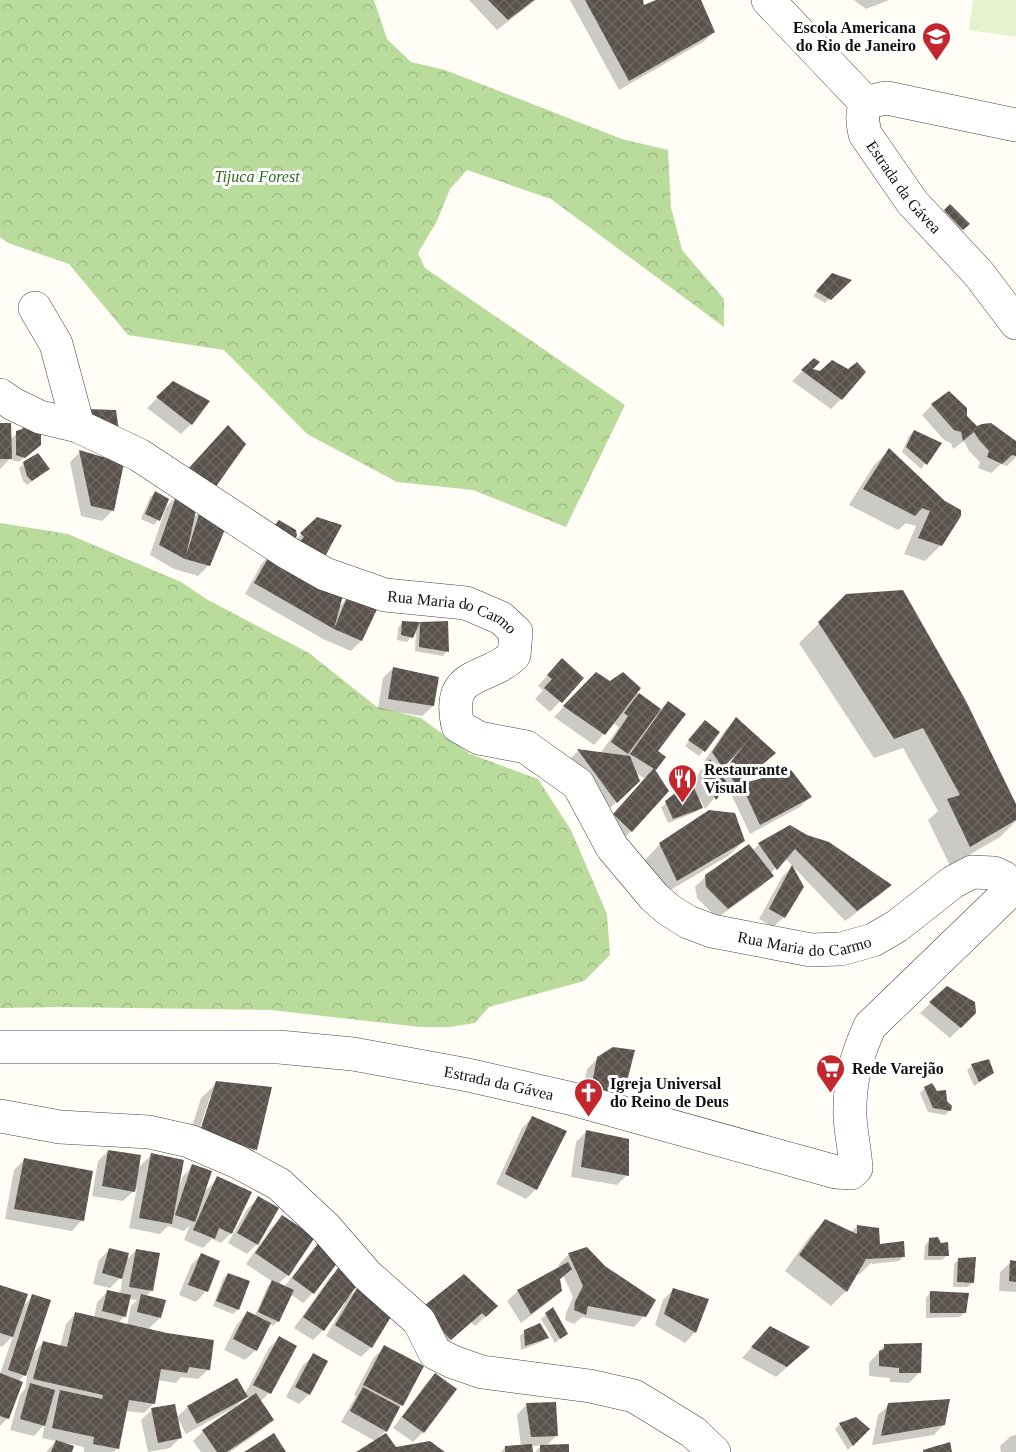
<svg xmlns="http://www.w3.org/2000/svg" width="1016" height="1452" font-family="Georgia,serif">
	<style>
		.forest { fill: url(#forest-crowns) }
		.pitch { fill: #e6f2cf }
		.shadow { fill: #0003; fill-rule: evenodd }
		.building { fill: url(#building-cross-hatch) }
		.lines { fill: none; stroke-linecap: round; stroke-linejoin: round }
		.minor-casing { stroke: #444; stroke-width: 34 }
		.minor { stroke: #fff; stroke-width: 33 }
		.labels { text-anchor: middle; stroke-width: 6; stroke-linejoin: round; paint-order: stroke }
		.poi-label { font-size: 16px; font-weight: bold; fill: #111; stroke: #fff; text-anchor: start }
		.park-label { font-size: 16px; font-style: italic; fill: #2f6b1f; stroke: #fff }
		.street-label { font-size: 16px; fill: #111; stroke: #fff }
	</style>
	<defs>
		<pattern id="forest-crowns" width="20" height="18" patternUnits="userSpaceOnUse" patternTransform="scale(1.5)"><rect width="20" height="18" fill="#b9dc9c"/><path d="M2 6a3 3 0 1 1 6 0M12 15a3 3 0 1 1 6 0" fill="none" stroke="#9ebc85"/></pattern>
		<pattern id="building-cross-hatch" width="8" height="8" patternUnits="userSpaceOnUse" patternTransform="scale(1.5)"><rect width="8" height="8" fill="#5a524d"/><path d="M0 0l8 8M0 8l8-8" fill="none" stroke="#6d6662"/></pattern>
	</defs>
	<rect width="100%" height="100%" fill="#fffdf5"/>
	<g class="forest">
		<path d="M0,0h374l13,39 24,23 34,8 177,69 46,11 3,57 11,43 42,49v28l-173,-128 -84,-29 -17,19 -13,32 -19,32 7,15 200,137 -59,122 -93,-37 -76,-8 -90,-48 -83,-84 -96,-15 -59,-71 -61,-21 -8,-6z"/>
		<path d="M0,523l68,11 113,48 27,18 101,53 68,54 44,11 49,36 68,25 33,51 36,84 3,41 -26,26 -95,26 -14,16 -25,4h-30l-149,-17 -210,-3 -61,1z"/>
	</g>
	<path class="pitch" d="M973,0h43v37l-47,-7z"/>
	<g class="shadow">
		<path d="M469,0h67l-39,30z"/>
		<path d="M570,0h72l1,8 17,-8h39l15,32 -11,10 -84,48z"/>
		<path d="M854,0h35l-23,9z"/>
		<path d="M950,206l17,18 -9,10 -18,-18z"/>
		<path d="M827,280l22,1 -24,22 -12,-7z"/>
		<path d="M814,360l-4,10 11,3 20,26 -10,10 -39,-28z"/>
		<path d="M173,383l18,41 -10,10 -34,-26z"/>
		<path d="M932,405l34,11 11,12 39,15v14l-9,9 -6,-2 -10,9 -13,-5 2,-6 -11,-11 -5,-10 -11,8 -2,-6 -7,-3 -22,-25z"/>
		<path d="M0,425l10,15 7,-7 17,16 -15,13 -7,-2v-3l-12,12z"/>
		<path d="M914,431l25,13 -18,25 -19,-17 7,-16z"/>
		<path d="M889,450l55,52 -3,43 -16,16 -21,-7 12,-28 -10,-3 -8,7 -49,-25 25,-40z"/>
		<path d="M80,452l33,58 -11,11 -21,-5 -11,-54z"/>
		<path d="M24,464l24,5 -21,16 -4,-4 -4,-13z"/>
		<path d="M155,493l12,7 -9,20 -4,5 -13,-6 9,-22z"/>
		<path d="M177,496l15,23 10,-9 7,55 -11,11 -24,-7 -24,-14 16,-48z"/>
		<path d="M318,519l2,44 -27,-21z"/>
		<path d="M272,553l66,55 9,-9 30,7 -16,35 -10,10 -28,-12 -78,-45 17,-31z"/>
		<path d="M847,596l169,212v13l-16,16 -50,29 -22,-46 10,-9 -35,-63 -29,10 -75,-115z"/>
		<path d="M402,623h45v28l-4,5 -28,-5 1,-22 -9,13 -10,-2 1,-12z"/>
		<path d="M393,668l40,38 -11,10 -44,-7 5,-31z"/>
		<path d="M552,670l30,8 -32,34 -15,-13 8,-9 -5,-4z"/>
		<path d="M596,674l14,9 26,10 25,17 7,-7 -12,49 -1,17 -24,62 -10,10 -17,-16 41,-46 -11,-8 4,10 -32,31 -38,-51 10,-10 22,3 19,-27 -6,-4 -19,22 -40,-28z"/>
		<path d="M736,719l28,44 -38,32 -4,-6 -17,20 -5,-10 -2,1 3,8 -5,4 -28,11 -7,-16 31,-20 8,-16 5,-5 -2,-3 23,-34zM731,758l2,1 -13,16 -3,-3z"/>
		<path d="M700,726l18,6 -19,24 -14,-10z"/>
		<path d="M742,786l68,11 -10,10 -50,27 -18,-38z"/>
		<path d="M790,827l100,58 -10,10 -35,26 -60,-63 -15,16 2,2 -10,10 -45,32 -20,-20 -2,-11 11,-11 46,-25 7,-7z"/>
		<path d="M744,841l-16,15 -66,39 -17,-35 15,-16z"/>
		<path d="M792,867l-8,50 -11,10 -14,-8 23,-42z"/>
		<path d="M947,988l28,25 -25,25 -30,-25z"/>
		<path d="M633,1052l-52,52 6,-35 11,-11z"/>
		<path d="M988,1061l5,12 -19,13 -7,-16 5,-4z"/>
		<path d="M217,1083l39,66 -16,15 -55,-15 16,-51zM210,1097h3l-14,44 -3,-1z"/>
		<path d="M925,1088l20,13 5,9 -5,5 -17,-3 -8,-19z"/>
		<path d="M532,1118l4,71 -10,10 -30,-15 26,-56z"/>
		<path d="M586,1132l41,43 -10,10 -46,-8 5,-35z"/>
		<path d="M108,1151l29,18 14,-14 28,32 4,-11 10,-10 11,26 14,-14 13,55 -10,10 -9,-4 -9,9 -19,-8 6,-15 -6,6 -16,-5 -8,8 -31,-6 8,-40 -14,13 -31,-5 6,-35z"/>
		<path d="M24,1160l58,60 -10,11 -67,-12 9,-49z"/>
		<path d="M259,1198l-2,46 -10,10 -19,-11 20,-35z"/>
		<path d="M282,1216l6,59 -10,9 6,3 26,-34 10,-10 -7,50 -10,10 -13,-9 -12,27 -5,5 -4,-3 -13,27 -11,10 -21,-10 13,-26 10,-11 7,4 14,-31 5,-4 -27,-18 26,-37z"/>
		<path d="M826,1220l25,13 6,-7 22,20 25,10 -5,5 -27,3v-2l-13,13 -3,-1 -10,17 -15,15 -46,-35 25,-35z"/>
		<path d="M930,1240l17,15 -5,5h-18l1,-15z"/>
		<path d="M110,1249l15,12 11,-11 22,4 -7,37 -6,6 15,21 -13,12 62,39 -11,10 -17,-2 -5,6 -18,-3 -4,23 -10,10 -19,-2 -8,37 -3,4h-30v-5l-18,-4 4,9h-24l10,-11 -14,-3 3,-14 -11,12 -24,-6 10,-35 5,-6 3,-18 -9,10 -11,37 -8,8v-52l13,-38 -11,11 -2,-1v-60l22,21 11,-11 -1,58 12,-12 16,5 6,-23 10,-11 18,5 3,-16 11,-11 12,3 3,-19 -13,13 -17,-4 6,-24zM129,1299l8,1 -6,6 -4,19 -9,-2 7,-7z"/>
		<path d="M586,1249l58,67 -10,11 -52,-10 -8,7 -9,-4 1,-7 7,-16 -10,-22 -4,5 2,11 -11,10 -29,22 -14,-22 11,-10 42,-23 -2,-3 11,-11z"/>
		<path d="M201,1255l17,7 -12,29 -10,11 -17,-7 12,-30z"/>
		<path d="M959,1259l14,23 -5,5h-15l1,-23z"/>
		<path d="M1011,1262h5v30l-17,-1 1,-19z"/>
		<path d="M341,1267l7,29 1,1 10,-10 12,60 -10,10 -35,-21 19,-33 -2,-1 -20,28 -10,10 -19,-12 36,-51z"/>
		<path d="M228,1274l10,35 -5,5 -20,-8 10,-27z"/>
		<path d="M464,1276l22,40 -11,10 -4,-4 -31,27 -29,-29z"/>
		<path d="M673,1290l34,10 -12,32 -10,11 -30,-18 8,-25z"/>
		<path d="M930,1293l35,19 -5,5 -34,1v-20z"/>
		<path d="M552,1310l9,28 -6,5 -14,-24z"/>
		<path d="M525,1331l22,6 -5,5 -21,8 -1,-14z"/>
		<path d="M279,1338l16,8 -26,47 -9,9 12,18 -10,10 -32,22h-29l-8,-11 10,-10 31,-21 -1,-2 -47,26 -9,-17 11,-10 57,-13 24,-46zM246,1396l4,3 -16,9z"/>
		<path d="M760,1338l38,19 -22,20 -34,-19z"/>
		<path d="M885,1345l35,27 -11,11 -19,-1v-4l-21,-2v-13z"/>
		<path d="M385,1347l16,58 -15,26 -7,6 17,12 47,3h-84l16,-11 -34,-19 15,-26 -2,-1 20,-38z"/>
		<path d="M314,1355l-5,39 -10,10 -13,-7 17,-32z"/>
		<path d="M435,1375l-12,57 -10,10 -20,-14 32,-43z"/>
		<path d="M527,1404l30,31 -12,12 23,5h-33l7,-7 -11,1v6h-30l4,-5 16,-1 -4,-31z"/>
		<path d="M889,1405l55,19 -10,11 -62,10 6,-30z"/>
		<path d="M152,1410l28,28 -10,10 -22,4 -7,-32z"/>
		<path d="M840,1424l28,5 -20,21 -13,-21z"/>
		<path d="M1016,1435v17h-15l-1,-6 11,-10z"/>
	</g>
	<g class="building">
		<path d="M488,0h46l-26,20z"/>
		<path d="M585,0h58l1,5 12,-5h45l14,32 -86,49z"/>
		<path d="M950,204l20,20 -7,6 -19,-20z"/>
		<path d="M832,273l20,7 -21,20 -15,-9z"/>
		<path d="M814,358l6,4 -7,7 7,2 12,-11 16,9 9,-7 9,10 -24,28 -41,-30z"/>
		<path d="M173,381l37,20 -18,24 -36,-28z"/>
		<path d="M949,391l18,17v8l10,10 5,-2 9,-1 25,18v15l-4,-1 -10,9 -15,-7 2,-6 -10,-11 -5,-8 -11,9 -2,-9 -7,-2 -23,-26z"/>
		<path d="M88,409l28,1 3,21h-30z"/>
		<path d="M29,422l12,9v14l-16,13 -9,-3v-24l6,-2z"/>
		<path d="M0,423h11l1,36h-12z"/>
		<path d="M228,425l18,19 -31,44 -27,-19z"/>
		<path d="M914,430l28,13 -15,22 -21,-18z"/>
		<path d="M889,448l56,53 16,9v6l-19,30 -24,-8 12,-27 -8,-3 -7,8 -52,-27z"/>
		<path d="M79,450l45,13 -10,48 -23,-5z"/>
		<path d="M38,453l12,16 -18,12 -5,-5 -4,-14z"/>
		<path d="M155,491l14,8 -9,22 -15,-7z"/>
		<path d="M177,494l20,12 -11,50 15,-48 27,14 -18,44 -25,-7 -26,-14z"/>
		<path d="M317,517l25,8 -21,39 -26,-18 9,-9 -4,-4z"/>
		<path d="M279,520l17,10 1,6 -4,6 -19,-16z"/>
		<path d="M272,551l71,44 -9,34 13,-32 32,8 -17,36 -28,-12 -80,-46z"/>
		<path d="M903,590l63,111 50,103v16l-46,27 -23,-48 13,-4 -37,-67 -29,11 -76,-117 28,-28z"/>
		<path d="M402,621l18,1 -7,16 -12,-3z"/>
		<path d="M448,621l1,31 -30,-5 1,-25z"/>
		<path d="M562,658l22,20 -22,25 -18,-15 8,-9 -5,-4z"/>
		<path d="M393,667l46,10 -5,29 -46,-7z"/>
		<path d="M596,672l14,9 13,-9 18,16 -36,47 -42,-29z"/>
		<path d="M639,693l22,16 -33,45 -17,-12 17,-26 -4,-3z"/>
		<path d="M668,701l18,13 -28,37 8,6 -10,13 -26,-16z"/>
		<path d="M736,717l40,36 -39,33 -12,-17 21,-26 -23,25 -11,-16z"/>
		<path d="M705,720l15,12 -15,20 -17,-12z"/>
		<path d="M577,749l53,7 10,25 -23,22z"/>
		<path d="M710,759l18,25 -12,16 -14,-26z"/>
		<path d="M654,768l15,23 -37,41 -19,-18z"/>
		<path d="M791,770l21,27 -52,28 -19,-41z"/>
		<path d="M691,781l12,27 -30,11 -8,-18z"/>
		<path d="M709,810l26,3 10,28 -68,40 -18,-38z"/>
		<path d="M790,825l17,10 22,7 63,43 -35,26 -62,-62 -18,21 -19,-27z"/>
		<path d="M749,844l25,32 -46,33 -22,-22 -1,-12z"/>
		<path d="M792,865l12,22 -19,31 -16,-9z"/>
		<path d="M947,986l28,16 1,11 -15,15 -32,-26z"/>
		<path d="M613,1047l22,3 -13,51 -32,-7 7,-37z"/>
		<path d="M989,1059l5,14 -15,9 -8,-18z"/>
		<path d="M216,1081l56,6 -15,63 -58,-16z"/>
		<path d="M932,1083l5,8 9,-1 1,11 5,5 -1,5 -18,-3 -9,-21z"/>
		<path d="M532,1116l35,15 -30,59 -32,-16z"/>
		<path d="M586,1130l43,9v37l-48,-9z"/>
		<path d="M108,1150l33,5 -6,37 -33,-6z"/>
		<path d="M151,1153l33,7 -12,64 -33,-6z"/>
		<path d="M24,1158l69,13 -9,50 -70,-12z"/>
		<path d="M192,1164l20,7 -17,51 -20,-7z"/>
		<path d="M217,1176l35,16 -20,42 -13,-6 -4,11 -22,-9z"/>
		<path d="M258,1196l21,12 -21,37 -21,-12z"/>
		<path d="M282,1215l33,22 -26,39 -34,-23z"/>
		<path d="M825,1219l32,15v-9l22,3 1,16 24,-3 1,16 -39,2 -19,33 -48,-37z"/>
		<path d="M938,1237l3,6 7,-1 1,14h-21l1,-18z"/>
		<path d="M320,1241l21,17 -27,36 -22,-16z"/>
		<path d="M587,1247l18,19 51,34 -10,17 -58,-11 -2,9 -12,-5 1,-8 8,-16 -15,-33z"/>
		<path d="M109,1248l20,5 -7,26 -20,-6z"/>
		<path d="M136,1249l24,4 -7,38 -24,-4z"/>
		<path d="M201,1253l19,8 -12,31 -20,-7z"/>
		<path d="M976,1257l-2,26 -17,-1 1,-24z"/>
		<path d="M1010,1260l6,1v21l-7,-1z"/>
		<path d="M568,1262l4,7 -12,10 2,12 -31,23 -14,-24z"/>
		<path d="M340,1265l21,15 -37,51 -21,-14z"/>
		<path d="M228,1273l22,8 -11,29 -23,-9z"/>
		<path d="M464,1274l34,32 -12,11 -4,-4 -31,27 -31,-31z"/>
		<path d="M272,1280l22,10 -15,32 -21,-10z"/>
		<path d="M0,1285l28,9 -15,43 -13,-4z"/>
		<path d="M359,1285l38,22 -25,41 -37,-23z"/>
		<path d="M673,1288l36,11 -13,34 -32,-19z"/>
		<path d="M107,1290l24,5 -5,22 -24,-6z"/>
		<path d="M930,1291l39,2 -3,20h-36z"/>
		<path d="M32,1294l19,6 -25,76 -18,-6z"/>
		<path d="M141,1294l25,6 -5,18 -24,-6z"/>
		<path d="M553,1307l15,27 -8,5 -15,-26z"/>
		<path d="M247,1311l24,12 -14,28 -24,-12z"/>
		<path d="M75,1312l92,21 47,7 -4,30 -21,-3 -2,6 -26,-4 -6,35 -26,-4 -10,49 -26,-5 1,-7 -42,-9 8,-38 42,9 1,-4 -70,-16 10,-38 24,6z"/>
		<path d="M540,1323l9,15 -24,8 -1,-16z"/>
		<path d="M770,1326l40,21 -23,20 -36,-20z"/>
		<path d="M279,1336l18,10 -26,48 -18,-9z"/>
		<path d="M922,1343l-1,30h-22v-5l-20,-2v-15l5,-2v-5z"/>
		<path d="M384,1345l40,21 -21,40 -40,-21z"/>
		<path d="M313,1353l15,8 -18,34 -15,-8z"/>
		<path d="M0,1373l23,9 -14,37 -9,-3z"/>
		<path d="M435,1373l22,16 -33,44 -22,-16z"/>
		<path d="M237,1378l11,19 -51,27 -10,-18z"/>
		<path d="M30,1383l25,7 -10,36 -25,-7z"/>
		<path d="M363,1387l37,20 -13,25 -37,-21z"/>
		<path d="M256,1393l18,27 -47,32h-10l-15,-22z"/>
		<path d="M950,1399l-5,26 -64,11 7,-33z"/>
		<path d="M556,1402l2,34 -27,1 -5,-34z"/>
		<path d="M175,1404l7,34 -24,5 -7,-35z"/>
		<path d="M856,1417l14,12 -17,17 -14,-23z"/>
		<path d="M274,1433l12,19h-42z"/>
		<path d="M386,1433l10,14 34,-6 15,11h-89z"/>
		<path d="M56,1440l18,6 -2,6h-21z"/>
		<path d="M950,1442l2,10h-29v-2z"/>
		<path d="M532,1444l1,8h-28v-6z"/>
		<path d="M569,1444v8h-29v-7z"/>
	</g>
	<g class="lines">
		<defs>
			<g id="minor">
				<path d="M768,0l99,104"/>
				<path id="s1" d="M1016,125l-129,-27c-25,3 -27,13 -22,36l47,68 67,72 37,49"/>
				<path d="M35,308l21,36 22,82"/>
				<path id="s2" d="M0,395l13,9 27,13 38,9 61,29 149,98 37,21 60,21 81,8 35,15 15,14 -2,23c-27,27 -69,14 -56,71l21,12 47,9 52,37 34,63 42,50 15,13 19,12 24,9 99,19 30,-1 32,-9 24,-14 56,-44 19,-10 22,1 9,4 11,10"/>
				<path id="s3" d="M0,1047h279l74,7 115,21 105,24 263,73 15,1 5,-5c-1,-17 -5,-34 -6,-51 -1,-35 6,-60 20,-91l146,-141"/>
				<path d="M0,1116l60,11 89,5 40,9 49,21 41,22 47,44 41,47 52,46 16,32 18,9 29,10 108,14 44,10 59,36 21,20"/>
			</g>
		</defs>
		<use href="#minor" class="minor-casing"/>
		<use href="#minor" class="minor"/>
	</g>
	<defs>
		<symbol id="school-pin" viewBox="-11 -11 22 30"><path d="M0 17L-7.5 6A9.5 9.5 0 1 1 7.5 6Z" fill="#c4262e" stroke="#fff"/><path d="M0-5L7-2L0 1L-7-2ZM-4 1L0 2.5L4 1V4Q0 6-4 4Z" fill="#fff"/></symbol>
		<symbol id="restaurant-pin" viewBox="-11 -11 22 30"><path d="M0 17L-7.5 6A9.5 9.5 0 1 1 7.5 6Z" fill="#c4262e" stroke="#fff"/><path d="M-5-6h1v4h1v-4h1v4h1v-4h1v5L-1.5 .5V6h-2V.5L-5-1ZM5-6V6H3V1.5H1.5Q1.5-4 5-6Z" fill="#fff"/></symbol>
		<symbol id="supermarket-pin" viewBox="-11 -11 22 30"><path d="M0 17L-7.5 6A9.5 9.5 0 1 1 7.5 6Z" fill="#c4262e" stroke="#fff"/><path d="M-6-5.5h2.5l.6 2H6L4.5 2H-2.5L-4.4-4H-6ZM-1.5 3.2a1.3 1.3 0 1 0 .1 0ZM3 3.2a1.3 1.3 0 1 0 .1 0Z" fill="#fff"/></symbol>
		<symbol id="church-pin" viewBox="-11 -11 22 30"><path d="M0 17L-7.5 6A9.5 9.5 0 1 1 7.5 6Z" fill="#c4262e" stroke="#fff"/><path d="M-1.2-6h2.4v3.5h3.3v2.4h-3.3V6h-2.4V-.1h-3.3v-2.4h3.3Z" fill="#fff"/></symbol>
	</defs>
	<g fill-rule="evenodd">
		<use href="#school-pin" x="920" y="20" width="33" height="45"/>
		<use href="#restaurant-pin" x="666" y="762" width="33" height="45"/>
		<use href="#supermarket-pin" x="814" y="1052" width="33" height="45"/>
		<use href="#church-pin" x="572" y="1076" width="33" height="45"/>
	</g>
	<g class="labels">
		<g class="poi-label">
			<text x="916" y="33" text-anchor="end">Escola Americana<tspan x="916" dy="18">do Rio de Janeiro</tspan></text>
			<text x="704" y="775">Restaurante<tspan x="704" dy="18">Visual</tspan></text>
			<text x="852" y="1074">Rede Varejão</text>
			<text x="610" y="1089">Igreja Universal<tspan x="610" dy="18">do Reino de Deus</tspan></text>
		</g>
		<g class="park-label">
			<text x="257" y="182">Tijuca Forest</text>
		</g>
		<g class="street-label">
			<text dy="6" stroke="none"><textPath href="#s1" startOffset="249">Estrada da Gávea</textPath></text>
			<text dy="6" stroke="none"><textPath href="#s2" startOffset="507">Rua Maria do Carmo</textPath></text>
			<text dy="6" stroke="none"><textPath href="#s2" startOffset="1137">Rua Maria do Carmo</textPath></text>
			<text dy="6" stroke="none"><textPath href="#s3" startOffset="502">Estrada da Gávea</textPath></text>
		</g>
	</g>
</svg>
